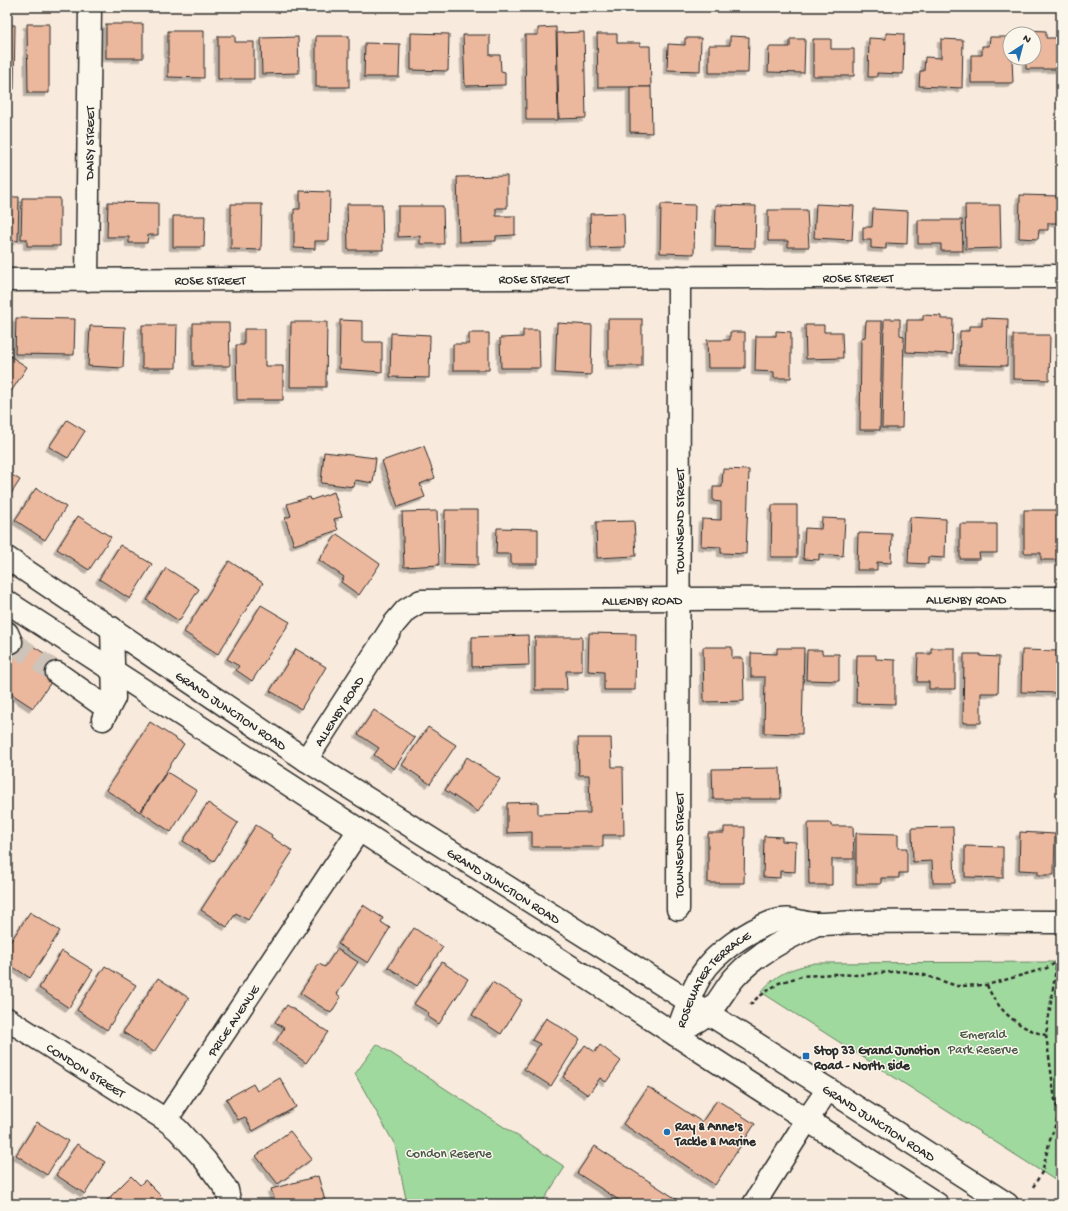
<svg xmlns="http://www.w3.org/2000/svg" width="1068" height="1211" font-family="'Gochi Hand',sans-serif">
	<style>
		.green { fill: #a0d99e; stroke: #668264 }
		.building { fill: #ebb79d; stroke: #2b2b2b; filter: url(#shadow) }
		.lines { fill: none; stroke-linecap: round; stroke-linejoin: round }
		.minor-tunnel { stroke: #cfc4b9; stroke-width: 22; stroke-dasharray: 22 11; stroke-linecap: butt }
		.minor-casing { stroke: #2b2b2b; stroke-width: 25 }
		.highway-casing { stroke: #2b2b2b; stroke-width: 25 }
		.path { stroke: #2b2b2b; stroke-width: 2.5; stroke-dasharray: 4 3; stroke-linecap: butt }
		.minor { stroke: #fbf7ec; stroke-width: 22 }
		.highway { stroke: #fbf7ec; stroke-width: 22 }
		.poi-dot { fill: #1f6fb2; stroke: #fbf7ec; stroke-width: 1.5 }
		.labels { text-anchor: middle; stroke-width: 3; stroke-linejoin: round; paint-order: stroke }
		.street-label { font-size: 13px; fill: #2b2b2b; stroke: #fbf7ec }
		.park-label { font-size: 13px; fill: #485648; stroke: #fbf7ec }
		.poi-label { font-size: 13px; font-weight: bold; fill: #2b2b2b; stroke: #fbf7ec; text-anchor: start }
	</style>
	<defs>
		<filter id="shadow"><feDropShadow dx="-3.5" dy="3.5" stdDeviation="0" flood-color="#0004"/></filter>
	</defs>
	<rect width="100%" height="100%" fill="#f8eadc"/>
	<filter id="ink" filterUnits="userSpaceOnUse"><feTurbulence type="fractalNoise" baseFrequency=".025" numOctaves="2"/><feDisplacementMap in="SourceGraphic" scale="8" xChannelSelector="R" yChannelSelector="G"/><feConvolveMatrix kernelMatrix="1 2 1 2 8 2 1 2 1" color-interpolation-filters="sRGB"/></filter>
	<g filter="url(#ink)">
		<g class="green">
			<path d="M1061,962v222l-300,-192c17,-20 30,-23 54,-29z"/>
			<path d="M377,1044l188,123 -24,37h-134l-12,-59 -40,-71z"/>
		</g>
		<g class="building">
			<path d="M27,24h22v69h-21z"/>
			<rect x="106" y="24" width="37" height="34"/>
			<path d="M7,25h8l-1,64h-7z"/>
			<path d="M556,27l2,93h-32l-1,-85h13v-7z"/>
			<path d="M1027,30l19,1v7h15v31h-35v-11h8v-24h-7z"/>
			<path d="M168,31h36v47l-36,-1z"/>
			<path d="M584,32l2,86 -27,1 -2,-86z"/>
			<path d="M411,33l38,1 -1,37 -37,-1z"/>
			<path d="M886,33l18,1 -1,40 -26,-1v4h-9l1,-39 17,1z"/>
			<path d="M597,34h20v9h23v3h10l1,41h-53z"/>
			<path d="M463,35h27v20h10l1,16 4,1v13l-40,1z"/>
			<path d="M218,36h17v6h19v37h-36z"/>
			<rect x="316" y="36" width="33" height="51"/>
			<path d="M730,36l19,1 -1,36h-39v-28h21z"/>
			<path d="M298,37l1,36 -37,1 -1,-36z"/>
			<path d="M990,37h20v21h2l1,25h-42v-28h11v-9h7z"/>
			<path d="M685,38h16l-1,33 -33,-1 1,-26 17,1z"/>
			<path d="M790,39h15l-1,34 -36,-1 1,-25h21z"/>
			<path d="M813,39h18v10h23v27h-41z"/>
			<path d="M941,39l22,1 -1,48 -43,-2 1,-15h4l1,-14 16,1z"/>
			<path d="M365,43l35,1 -1,33h-35z"/>
			<path d="M630,87h21l1,46 -22,-1z"/>
			<path d="M507,176v32h-11v8h19v19l-19,1v5l-37,1 -2,-65z"/>
			<path d="M300,191l30,1 -1,49h-14v8l-21,-1v-39h6z"/>
			<path d="M1020,195l39,1v27h-11v7h-9l-1,9 -19,-1z"/>
			<path d="M7,197h12l-1,44 -11,-1z"/>
			<path d="M22,198h38v48h-33v-7h-6z"/>
			<path d="M108,202l50,1v32h-10l-1,8h-18v-6h-22z"/>
			<path d="M231,204h31l-1,46 -30,-1z"/>
			<path d="M347,204h35l1,46h-35z"/>
			<path d="M661,204l34,1 -1,49 -34,-1z"/>
			<path d="M816,204l38,2 -2,34 -38,-2z"/>
			<path d="M716,205l40,1 -1,42 -40,-1z"/>
			<path d="M965,205h35l1,43 -35,1z"/>
			<path d="M398,206h45l1,38h-24v-8l-22,1z"/>
			<path d="M873,209l35,2 -1,33 -21,-1v6l-15,-1v-8h-8v-13h9z"/>
			<path d="M768,210h39l2,37h-21v-6h-20z"/>
			<path d="M624,213l1,34 -34,1 -1,-34z"/>
			<path d="M173,216h32l-1,31h-31z"/>
			<path d="M918,220h44l1,31h-22v-7h-23z"/>
			<path d="M923,315l18,1v3h12l-1,35 -46,-2 1,-32h16z"/>
			<path d="M16,318l59,1 -1,36 -59,-1z"/>
			<path d="M982,318l26,1 -1,47 -48,-1 1,-34h9v-5h13z"/>
			<rect x="608" y="319" width="34" height="47"/>
			<path d="M884,319h16v16l4,1 -2,92h-20z"/>
			<path d="M340,320l22,1v21h20v30l-43,-3z"/>
			<path d="M866,321h16l-2,109h-20l1,-92 4,-1z"/>
			<path d="M291,322h36l-1,65h-36z"/>
			<path d="M193,323h36l1,43h-37z"/>
			<path d="M557,323l35,2 -1,50 -36,-2z"/>
			<path d="M142,325h35l-1,43h-34z"/>
			<path d="M805,325h19v7h18l1,26 -37,1z"/>
			<path d="M90,326l35,1 -2,41 -35,-2z"/>
			<path d="M244,329h21v37h18v34h-46l-1,-55h8z"/>
			<path d="M523,330h16l1,38h-39l-1,-30 23,-1z"/>
			<path d="M776,331l15,1v46h-17v-6l-19,-1 1,-35h20z"/>
			<path d="M730,332h15v36h-37l-1,-28h23z"/>
			<path d="M391,333l39,2 -1,43 -39,-1z"/>
			<path d="M469,333h20v37h-36v-26h16z"/>
			<path d="M1013,335h37l-1,45 -36,-1z"/>
			<path d="M7,354l20,13 -20,31z"/>
			<path d="M67,420l18,11 -17,27 -19,-11z"/>
			<path d="M424,446l11,32 -15,6 5,13 -27,10 -16,-46z"/>
			<path d="M324,452l52,6 -3,25 -18,-3 -1,7 -33,-4z"/>
			<path d="M723,469l26,1 -3,84 -25,-1v-6l-20,-1 1,-27 19,1v-18l-8,-1v-14h9z"/>
			<path d="M7,472l13,8 -13,20z"/>
			<path d="M36,488l30,19 -21,33 -30,-20z"/>
			<path d="M334,492l8,25 -8,2 4,11 -44,15 -9,-27 6,-2 -4,-12 23,-7 1,3z"/>
			<path d="M772,505h25v52h-26z"/>
			<path d="M445,510h33v55l-34,-1z"/>
			<path d="M1024,510h35l1,50h-19v-7h-17z"/>
			<path d="M437,511l2,54 -35,2 -2,-55z"/>
			<path d="M78,516l33,21 -22,33 -32,-21z"/>
			<path d="M910,517l36,2 -1,39 -17,-1v7l-20,-1z"/>
			<path d="M822,518l23,1 -2,37 -24,-2v6l-16,-1 2,-31 16,1z"/>
			<path d="M634,521l2,35 -39,2 -1,-36z"/>
			<path d="M960,524h37v29h-18l1,6h-20z"/>
			<path d="M497,528l41,1v35h-27v-10h-15z"/>
			<path d="M858,533l34,1 -1,29 -14,-1v8h-20z"/>
			<path d="M337,534l43,30 -21,31 -18,-13 3,-5 -25,-17z"/>
			<path d="M120,545l32,19 -22,35 -31,-20z"/>
			<path d="M229,561l34,22 -45,71 -34,-22z"/>
			<path d="M166,568l33,21 -20,32 -32,-21z"/>
			<path d="M261,605l29,17 -38,59 -16,-11 3,-4 -12,-7z"/>
			<path d="M589,633l47,1 -1,56h-31v-18l-16,-1z"/>
			<path d="M528,635l1,30 -57,2v-30z"/>
			<path d="M535,637h47v34h-16l1,19h-32z"/>
			<path d="M20,638l43,27 -30,43 -26,-17v-47z"/>
			<path d="M703,647h29v11h11l1,43 -40,1z"/>
			<path d="M777,648h27l-2,86 -38,-1 1,-56h-14v-24l26,1z"/>
			<path d="M931,648h24v41h-26v-7h-12l1,-28h13z"/>
			<path d="M296,649l30,18 -25,42 -31,-18z"/>
			<path d="M807,650h15v4h17v27l-33,-1z"/>
			<path d="M1022,650l35,1v16h3v26l-39,-1z"/>
			<path d="M964,654h17l-1,2 19,1 -1,36h-17v30h-18z"/>
			<path d="M857,655h19v4l19,1v44l-39,-1z"/>
			<path d="M374,710l41,28 -21,31 -20,-14 5,-7 -21,-14z"/>
			<path d="M150,722l34,22 -44,68 -34,-22z"/>
			<path d="M428,727l28,18 -26,39 -28,-19z"/>
			<path d="M578,738h33l1,29h11l1,68h-21v12h-71v-15l-25,1v-30l31,-1v12l52,-1 -1,-38h-10z"/>
			<path d="M467,757l33,22 -22,33 -33,-22z"/>
			<path d="M780,768l1,31h-68l-1,-30z"/>
			<path d="M167,772l30,19 -26,41 -30,-20z"/>
			<path d="M208,803l30,20 -24,38 -31,-20z"/>
			<path d="M808,823h23v3h22l1,33h-22v26h-23z"/>
			<path d="M256,825l16,10 -1,2 22,14 -45,69 -12,-7 -9,14 -26,-17z"/>
			<path d="M724,827h21l-1,56h-36v-50h16z"/>
			<path d="M953,827l2,56h-22l-1,-22 -19,1 -1,-34z"/>
			<path d="M1020,832l35,2 -1,41h-16v-4l-19,-1z"/>
			<path d="M856,833l42,1v14h9v25h-8v5h-18v6h-25z"/>
			<path d="M764,836l18,1v4l14,1 -1,30 -15,-1v7l-17,-1z"/>
			<path d="M965,846l38,1v31l-38,-1z"/>
			<path d="M363,905l20,13 -2,4 9,6 -22,35 -30,-19z"/>
			<path d="M30,912l30,19 -30,47 -23,-15v-16z"/>
			<path d="M414,928l29,19 -26,39 -29,-19z"/>
			<path d="M337,949l21,13 -21,32 4,3 -10,16 -31,-20 19,-29 6,3z"/>
			<path d="M62,951l31,19 -24,38 -30,-20z"/>
			<path d="M442,962l26,17 -29,45 -12,-8 2,-3 -15,-9z"/>
			<path d="M105,966l31,19 -29,45 -30,-20z"/>
			<path d="M158,978l31,20 -35,54 -31,-20z"/>
			<path d="M492,982l30,18 -21,34 -29,-19z"/>
			<path d="M287,1005l41,27 -22,31 -30,-22 8,-13 -9,-6z"/>
			<path d="M546,1018l34,21 -29,47 -27,-17 16,-25 -8,-4z"/>
			<path d="M585,1045l10,7 5,-7 21,16 -15,21 -6,-4 -12,17 -25,-18z"/>
			<path d="M280,1078l16,29 -43,24 -8,-14 -7,3 -12,-21 27,-15 4,7z"/>
			<path d="M648,1087l54,35 15,-22 38,24 -40,61 -92,-61z"/>
			<path d="M37,1122l31,19 -21,34 -31,-20z"/>
			<path d="M290,1131l22,28 -34,25 -22,-28z"/>
			<path d="M77,1144l28,18 -20,32 -29,-19z"/>
			<path d="M595,1146l89,58h-59l-48,-31z"/>
			<path d="M131,1176l9,9 5,-5 23,23 -2,1h-59l-2,-2z"/>
			<path d="M318,1176l8,28h-50l-5,-15z"/>
		</g>
		<g class="lines">
			<path class="minor-tunnel" d="M11,642l46,31"/>
			<defs>
				<g id="minor">
					<path id="s1" d="M7,280l1054,-4"/>
					<path id="s2" d="M87,280l3,-273"/>
					<path d="M7,633l4,9"/>
					<path d="M57,673l51,36"/>
					<path d="M103,719l11,-21 -2,-70"/>
					<path id="s3" d="M306,760l88,-136 12,-14 15,-9 258,-2 382,-1"/>
					<path id="s4" d="M678,909l1,-632"/>
					<path id="s5" d="M7,1019l159,101 12,10 27,30 22,30 3,14"/>
					<path d="M692,1024c5,-3 11,-6 15,-10 11,-10 18,-26 28,-37 22,-24 53,-39 82,-53"/>
					<path id="s6" d="M676,1035c8,-20 14,-43 26,-61 14,-22 46,-43 70,-52 20,-7 30,3 47,2 14,0 28,-2 43,-2 66,-1 133,0 199,0"/>
					<path id="s7" d="M166,1120l193,-290"/>
					<path d="M754,1204l53,-84"/>
				</g>
				<g id="highway">
					<path id="s8" d="M7,558l299,202 522,329 179,115"/>
					<path d="M7,602l930,602"/>
					<path d="M807,1120l21,-31"/>
				</g>
			</defs>
			<use href="#minor" class="minor-casing"/>
			<use href="#highway" class="highway-casing"/>
			<g class="path">
				<path d="M987,985c10,25 32,44 59,50"/>
				<path d="M750,1005l7,-7 22,-15 23,-7 32,-2 24,1 43,-4 23,4 33,11 30,-1 60,-17 10,-6"/>
				<path d="M1033,1187l9,-15 8,-32 9,-25 -4,-15 -9,-65 11,-73 2,-17"/>
			</g>
			<use href="#minor" class="minor"/>
			<use href="#highway" class="highway"/>
		</g>
	</g>
	<g class="poi-dot">
		<rect x="802" y="1052" width="8" height="8" rx="2"/>
		<circle cx="667" cy="1132" r="4"/>
	</g>
	<g class="labels">
		<g class="street-label">
			<text dy="5" stroke="none"><textPath href="#s2" startOffset="137">DAISY STREET</textPath></text>
			<text dy="5" stroke="none"><textPath href="#s1" startOffset="851">ROSE STREET</textPath></text>
			<text dy="5" stroke="none"><textPath href="#s1" startOffset="527">ROSE STREET</textPath></text>
			<text dy="5" stroke="none"><textPath href="#s1" startOffset="203">ROSE STREET</textPath></text>
			<text dy="5" stroke="none"><textPath href="#s4" startOffset="388">TOWNSEND STREET</textPath></text>
			<text dy="5" stroke="none"><textPath href="#s3" startOffset="743">ALLENBY ROAD</textPath></text>
			<text dy="5" stroke="none"><textPath href="#s3" startOffset="419">ALLENBY ROAD</textPath></text>
			<text dy="5" stroke="none"><textPath href="#s8" startOffset="271">GRAND JUNCTION ROAD</textPath></text>
			<text dy="5" stroke="none"><textPath href="#s3" startOffset="59">ALLENBY ROAD</textPath></text>
			<text dy="5" stroke="none"><textPath href="#s4" startOffset="64">TOWNSEND STREET</textPath></text>
			<text dy="5" stroke="none"><textPath href="#s8" startOffset="595">GRAND JUNCTION ROAD</textPath></text>
			<text dy="5" stroke="none"><textPath href="#s6" startOffset="69">ROSEWATER TERRACE</textPath></text>
			<text dy="5" stroke="none"><textPath href="#s7" startOffset="120">PRICE AVENUE</textPath></text>
			<text dy="5" stroke="none"><textPath href="#s5" startOffset="94">CONDON STREET</textPath></text>
			<text dy="5" stroke="none"><textPath href="#s8" startOffset="1039">GRAND JUNCTION ROAD</textPath></text>
		</g>
		<g class="park-label">
			<text x="983" y="1038">Emerald<tspan x="983" dy="15">Park Reserve</tspan></text>
			<text x="449" y="1157">Condon Reserve</text>
		</g>
		<g class="poi-label">
			<text x="814" y="1054">Stop 33 Grand Junction<tspan x="814" dy="15">Road - North side</tspan></text>
			<text x="675" y="1130">Ray &amp; Anne's<tspan x="675" dy="15">Tackle &amp; Marine</tspan></text>
		</g>
	</g>
	<rect width="1068" height="1211" fill="none" stroke="#fbf7ec" stroke-width="24"/>
	<rect x="12" y="12" width="1044" height="1187" fill="none" stroke="#2b2b2b" stroke-width="1.5" filter="url(#ink)"/>
	<g transform="translate(1022 46) rotate(36)"><circle r="19" fill="#fbf7ec" stroke="#a8a59f"/>
	<path d="M0-3L7 15L0 10L-7 15Z" fill="#1f6fb2"/>
	<text y="-6" font-size="11" font-weight="bold" text-anchor="middle" fill="#2b2b2b">N</text>
	</g>
</svg>
